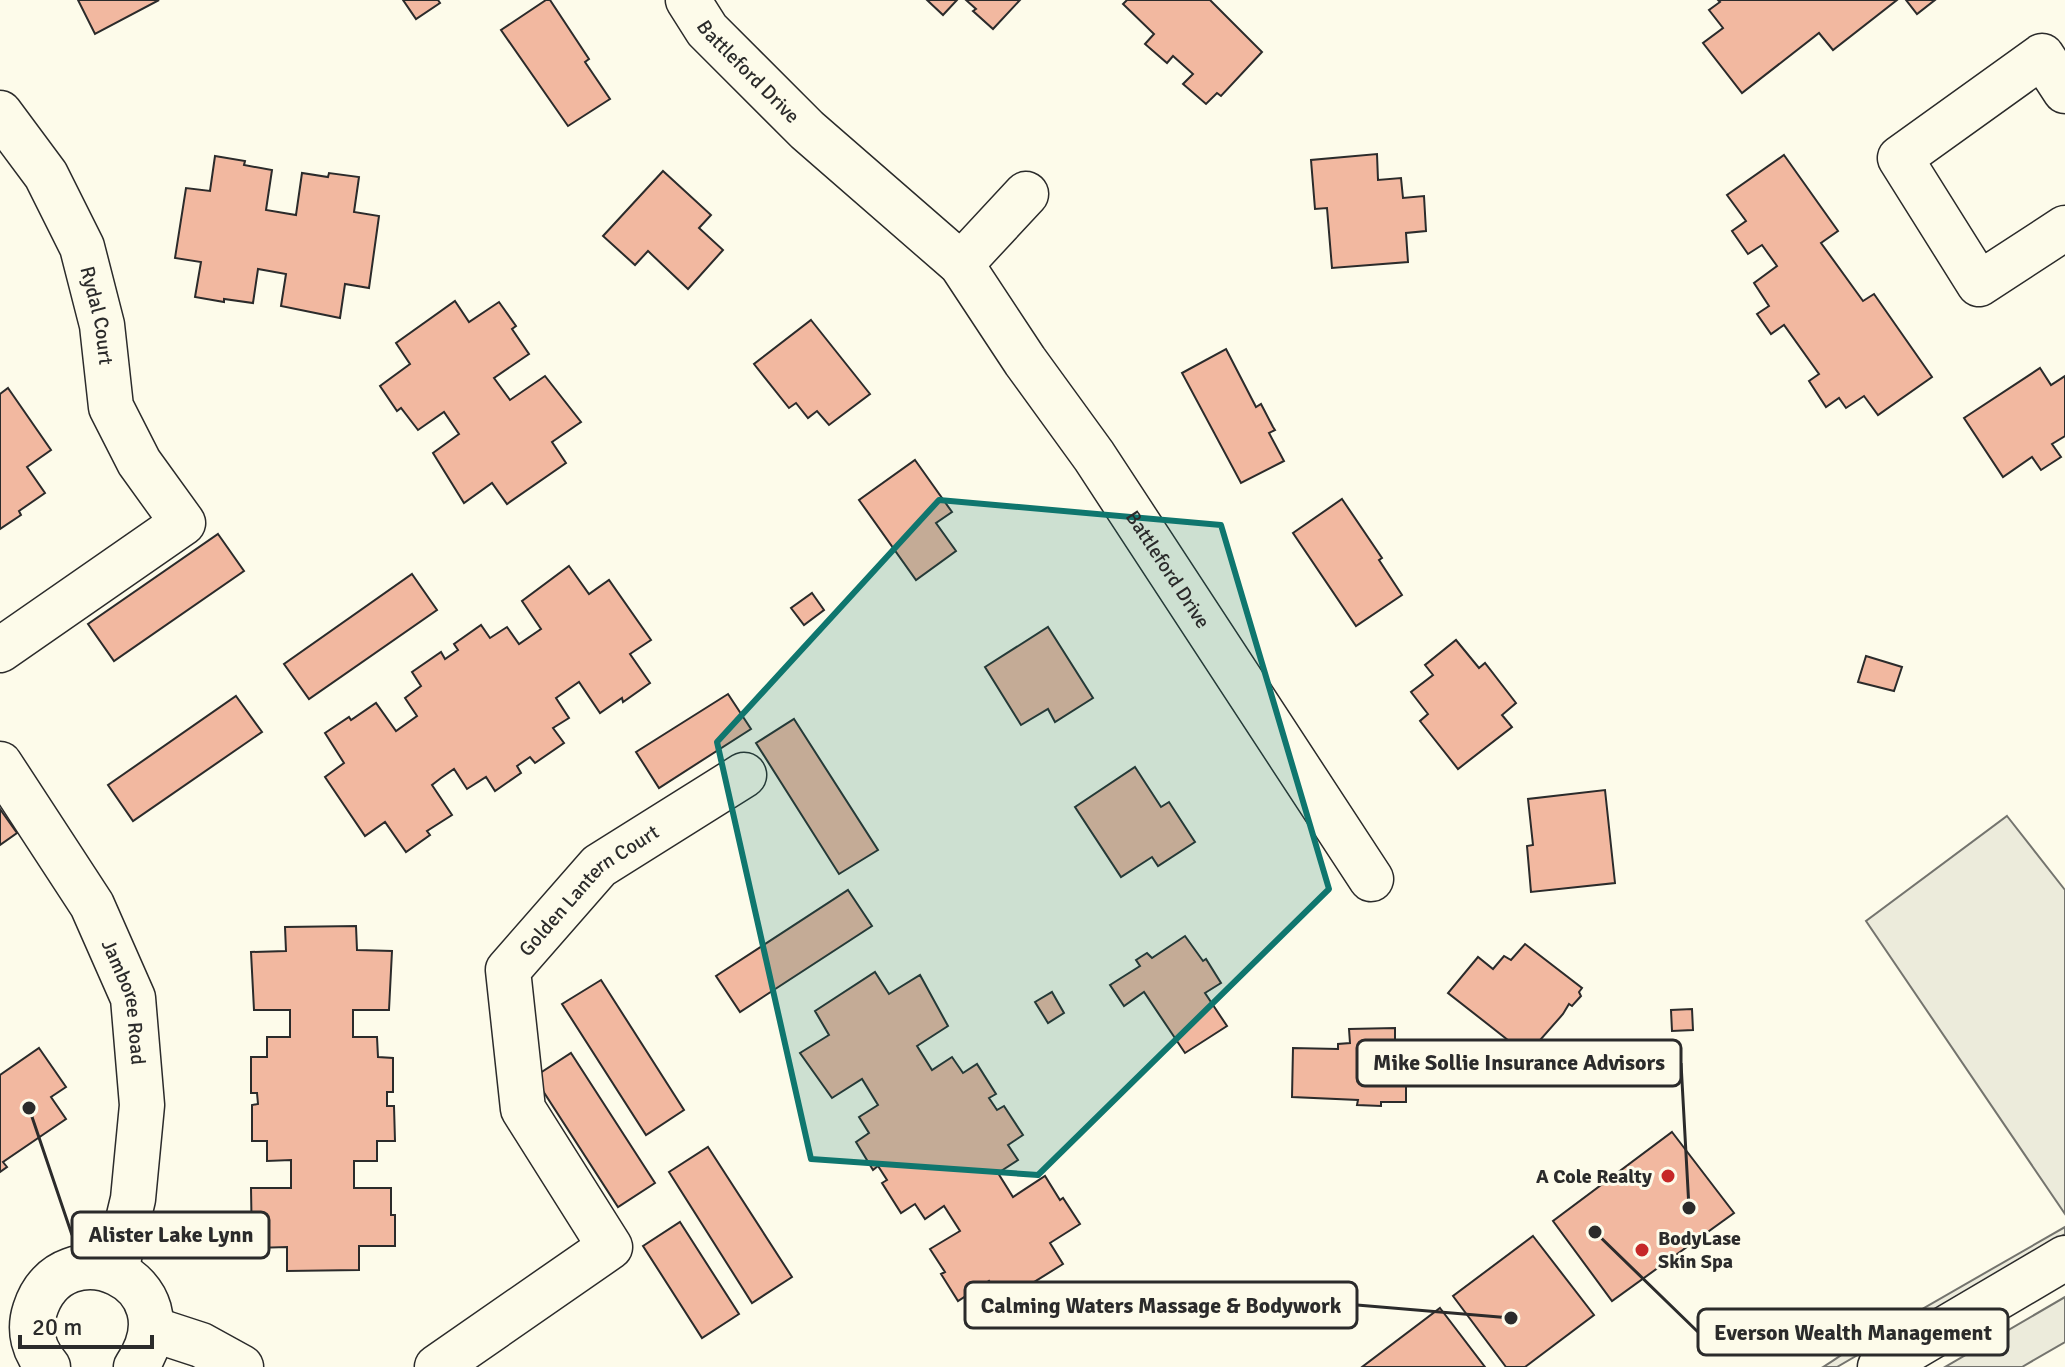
<svg xmlns="http://www.w3.org/2000/svg" width="2065" height="1367" font-family="Signika,sans-serif">
	<style>
		.green { fill: #ecebdb; stroke: #74746e; stroke-width: 2 }
		.building { fill: #f2b8a0; stroke: #2b2b2b; stroke-width: 2 }
		.lines { fill: none; stroke-linecap: round; stroke-linejoin: round }
		.minor-casing { stroke: #2b2b2b; stroke-width: 47 }
		.major-casing { stroke: #2b2b2b; stroke-width: 47 }
		.minor { stroke: #fdfbea; stroke-width: 44 }
		.major { stroke: #fdfbea; stroke-width: 44 }
		.marked { fill: #0f766e; fill-opacity: 0.2; stroke: #0f766e; stroke-width: 6; stroke-linejoin: round }
		.poi-dot { fill: #c62828; stroke: #fdfbea; stroke-width: 3 }
		.labels { text-anchor: middle; stroke-width: 6; stroke-linejoin: round; paint-order: stroke }
		.street-label { font-size: 20px; fill: #2b2b2b; stroke: #fdfbea }
		.poi-label { font-size: 20px; font-weight: bold; fill: #2b2b2b; stroke: #fdfbea; text-anchor: end }
		.leader { fill: none; stroke: #2b2b2b; stroke-width: 3 }
		.callout-dot { fill: #2b2b2b; stroke: #fdfbea; stroke-width: 3 }
		.callout { fill: #fdfbea; stroke: #2b2b2b; stroke-width: 3 }
		.callout-label { font-size: 22px; text-anchor: middle; font-weight: bold; fill: #2b2b2b }
	</style>
	<rect width="100%" height="100%" fill="#fdfbea"/>
	<g class="green">
		<path d="M2007,816l58,74v324l-199,-293z"/>
		<path d="M2065,1227v7l-228,133h-14c25,-15 45,-34 73,-43z"/>
		<path d="M2065,1297v45l-43,25h-77z"/>
	</g>
	<g class="building">
		<path d="M78,0h81l-64,34z"/>
		<path d="M403,0h35l2,3 -24,16z"/>
		<path d="M546,0h4l39,59 -4,3 25,37 -42,27 -67,-96z"/>
		<path d="M927,0h30l-14,15z"/>
		<path d="M966,0h54l-27,29 -20,-18 3,-2z"/>
		<path d="M1127,0h83l52,52 -41,44 -4,-3 -11,11 -23,-20 10,-10 -20,-18 -6,7 -22,-19 9,-10 -31,-30z"/>
		<path d="M1718,0h179l-64,50 -14,-17 -77,60 -39,-50 20,-15 -14,-18 11,-8z"/>
		<path d="M1906,0h29l-18,14z"/>
		<path d="M1377,154l1,26 23,-2 2,20 21,-2 2,35 -20,2 2,29 -76,6 -5,-60 -12,1 -4,-49z"/>
		<path d="M1784,155l54,76 -17,12 42,58 11,-7 58,83 -54,38 -14,-19 -18,12 -7,-10 -13,9 -17,-26 10,-7 -35,-49 -13,9 -14,-20 12,-8 -15,-23 23,-17 -15,-21 -14,9 -16,-23 14,-10 -19,-26z"/>
		<path d="M215,156l30,5 -1,4 28,5 -6,40 30,5 6,-42 26,4 1,-4 30,4 -5,35 25,4 -10,72 -24,-4 -5,34 -59,-12 5,-32 -28,-5 -5,34 -29,-4v3l-29,-5 6,-35 -26,-4 11,-70 24,3z"/>
		<path d="M663,171l48,44 -12,13 24,22 -35,39 -40,-38 -13,14 -32,-29z"/>
		<path d="M455,301l14,21 30,-20 17,24 -4,3 17,25 -35,24 16,22 35,-24 36,46 -29,20 14,21 -59,41 -15,-21 -28,20 -31,-50 26,-19 -15,-22 -26,18 -17,-22 -4,3 -17,-25 30,-22 -14,-21z"/>
		<path d="M811,320l59,74 -41,31 -12,-14 -9,7 -12,-15 -7,5 -35,-44z"/>
		<path d="M1226,349l30,58 5,-3 12,23 2,3 -6,3 15,28 -43,22 -59,-110z"/>
		<path d="M2040,368l11,17 14,-9v60l-13,8 9,13 -20,13 -9,-13 -29,20 -39,-59z"/>
		<path d="M8,388l43,62 -24,17 18,26 -26,18 2,4 -21,14v-135z"/>
		<path d="M915,460l37,52 -16,11 20,28 -40,29 -57,-80z"/>
		<path d="M1342,499l40,59 -3,2 23,35 -46,31 -63,-93z"/>
		<path d="M218,534l26,37 -130,90 -26,-37z"/>
		<path d="M569,566l20,28 20,-14 42,60 -21,14 20,29 -27,19 -1,-4 -22,15 -21,-31 -23,16 13,20 -16,10 11,15 -29,20 -5,-6 -13,9 4,7 -26,18 -9,-14 -19,12 -13,-20 -13,9 -9,7 20,30 -25,16 3,4 -24,17 -21,-30 -20,14 -40,-59 19,-14 -19,-30 24,-16 2,3 25,-17 20,28 21,-15 -12,-18 16,-12 -9,-14 29,-20 4,7 13,-9 -4,-6 27,-19 9,13 17,-11 12,17 22,-15 -19,-28z"/>
		<path d="M412,574l25,36 -128,89 -25,-35z"/>
		<path d="M812,593l12,17 -20,15 -13,-17z"/>
		<path d="M1048,627l45,71 -38,24 -7,-13 -27,16 -36,-58z"/>
		<path d="M1456,640l23,28 6,-5 31,40 -14,12 10,12 -54,42 -38,-48 8,-7 -17,-22 22,-17 -8,-10z"/>
		<path d="M1866,656l36,11 -8,24 -36,-9z"/>
		<path d="M728,694l23,35 -92,59 -23,-36z"/>
		<path d="M236,696l26,36 -129,89 -25,-36z"/>
		<path d="M794,719l84,131 -39,24 -83,-131z"/>
		<path d="M1135,767l26,40 8,-5 26,40 -37,24 -6,-9 -31,20 -46,-70z"/>
		<path d="M1605,790l10,93 -84,9 -4,-46 6,-1 -5,-46z"/>
		<path d="M0,809l17,24 -17,12z"/>
		<path d="M848,890l24,36 -132,86 -24,-36z"/>
		<path d="M356,926l1,24 35,1 -3,59h-36v27h24l1,20 15,1v34h-6v14h7l1,35h-18v20h-23v27h37v27h4v31h-36v24l-72,1v-24l-35,1 -1,-60h40v-28l-24,1v-20h-15v-36l6,-1 -1,-11h-6v-36h16v-20h23v-27h-36l-3,-58 35,-1 -1,-24z"/>
		<path d="M1185,936l18,25 3,-2 15,24 -16,10 22,33 -42,27 -41,-61 -20,14 -14,-21 30,-19 -4,-6 11,-7 5,5z"/>
		<path d="M1525,944l57,44 -3,4 2,4 -9,10 -3,-2 -6,10 -36,41 -79,-62 30,-36 15,12 11,-13 7,4z"/>
		<path d="M875,972l14,22 31,-19 28,51 -31,20 15,24 20,-13 11,16 14,-9 19,30 -7,4 8,12 7,-4 19,29 -15,10 10,15 -20,13 15,24 32,-21 15,24 3,-2 17,26 -30,19 13,21 -61,38 -13,-21 -31,20 -17,-27 4,-2 -15,-23 30,-18 -16,-25 -19,13 -10,-15 -14,9 -19,-30 5,-3 -9,-14 -5,4 -17,-28 13,-9 -10,-16 19,-12 -16,-26 -30,19 -32,-45 29,-18 -14,-24z"/>
		<path d="M601,980l83,130 -38,25 -84,-131z"/>
		<path d="M1052,992l12,21 -16,10 -13,-21z"/>
		<path d="M1692,1009l1,21 -21,1 -1,-21z"/>
		<path d="M1395,1028v17h11v57h-25v4l-24,-1 1,-5 -66,-3 1,-49 45,1v-5l12,-1 -1,-14z"/>
		<path d="M39,1048l27,39 -15,10 15,22 -63,43 4,5 -7,5v-97z"/>
		<path d="M571,1053l84,130 -37,24 -84,-130z"/>
		<path d="M1672,1132l62,81 -122,88 -59,-80z"/>
		<path d="M708,1147l84,130 -40,26 -83,-131z"/>
		<path d="M680,1222l59,92 -37,24 -59,-92z"/>
		<path d="M1533,1236l61,79 -69,52h-19l-53,-71z"/>
		<path d="M1440,1308l45,59h-123z"/>
	</g>
	<g class="lines">
		<defs>
			<g id="minor">
				<path id="s1" d="M688,0l19,30 100,100 154,134 64,97 69,95 277,423"/>
				<path d="M2065,91l-23,-35 -142,102 79,126 86,-56"/>
				<path id="s2" d="M0,113l46,62 36,72 20,78 9,82 28,55 44,61 -183,127"/>
				<path d="M961,264l65,-70"/>
				<path id="s3" d="M0,764l92,141 41,93 9,107 -9,94 -17,71"/>
				<path d="M152,1329l49,16 40,22"/>
				<path d="M48,1367c-14,-16 -20,-36 -13,-57 27,-86 160,-30 101,57"/>
				<path id="s4" d="M437,1367l173,-120 -87,-138 -15,-139 91,-104 145,-91"/>
			</g>
			<path id="major" d="M1880,1367l185,-109"/>
		</defs>
		<use href="#minor" class="minor-casing"/>
		<use href="#major" class="major-casing"/>
		<use href="#minor" class="minor"/>
		<use href="#major" class="major"/>
	</g>
	<path class="marked" d="M939,500l282,25 108,364 -291,286 -227,-16 -94,-417z"/>
	<g class="poi-dot">
		<circle cx="1668" cy="1176" r="8"/>
		<circle cx="1642" cy="1250" r="8"/>
	</g>
	<g class="labels">
		<g class="street-label">
			<text dy="7" stroke="none"><textPath href="#s1" startOffset="94">Battleford Drive</textPath></text>
			<text dy="7" stroke="none"><textPath href="#s2" startOffset="228">Rydal Court</textPath></text>
			<text dy="7" stroke="none"><textPath href="#s1" startOffset="750">Battleford Drive</textPath></text>
			<text dy="7" stroke="none"><textPath href="#s4" startOffset="628">Golden Lantern Court</textPath></text>
			<text dy="7" stroke="none"><textPath href="#s3" startOffset="272">Jamboree Road</textPath></text>
		</g>
		<g class="poi-label">
			<text x="1652" y="1183">A Cole Realty</text>
			<text x="1658" y="1245" text-anchor="start">BodyLase<tspan x="1658" dy="23">Skin Spa</tspan></text>
		</g>
	</g>
	<path class="leader" d="M1689 1208L1681 1063M29 1108L72 1235M1511 1318L1357 1305M1595 1232L1698 1332"/>
	<g class="callout-dot">
		<circle cx="1689" cy="1208" r="8"/>
		<circle cx="29" cy="1108" r="8"/>
		<circle cx="1511" cy="1318" r="8"/>
		<circle cx="1595" cy="1232" r="8"/>
	</g>
	<g class="callout">
		<rect x="1357" y="1040" width="324" height="46" rx="8"/>
		<rect x="72" y="1212" width="197" height="46" rx="8"/>
		<rect x="965" y="1282" width="392" height="46" rx="8"/>
		<rect x="1698" y="1309" width="310" height="46" rx="8"/>
	</g>
	<g class="callout-label">
		<text x="1519" y="1070">Mike Sollie Insurance Advisors</text>
		<text x="171" y="1242">Alister Lake Lynn</text>
		<text x="1161" y="1313">Calming Waters Massage &amp; Bodywork</text>
		<text x="1853" y="1340">Everson Wealth Management</text>
	</g>
	<path d="M20 1335v12h132v-12" fill="none" stroke="#2b2b2b" stroke-width="4"/>
	<text x="32" y="1335" font-size="24" fill="#2b2b2b" stroke="#fdfbea" stroke-width="6" paint-order="stroke">20 m</text>
</svg>
